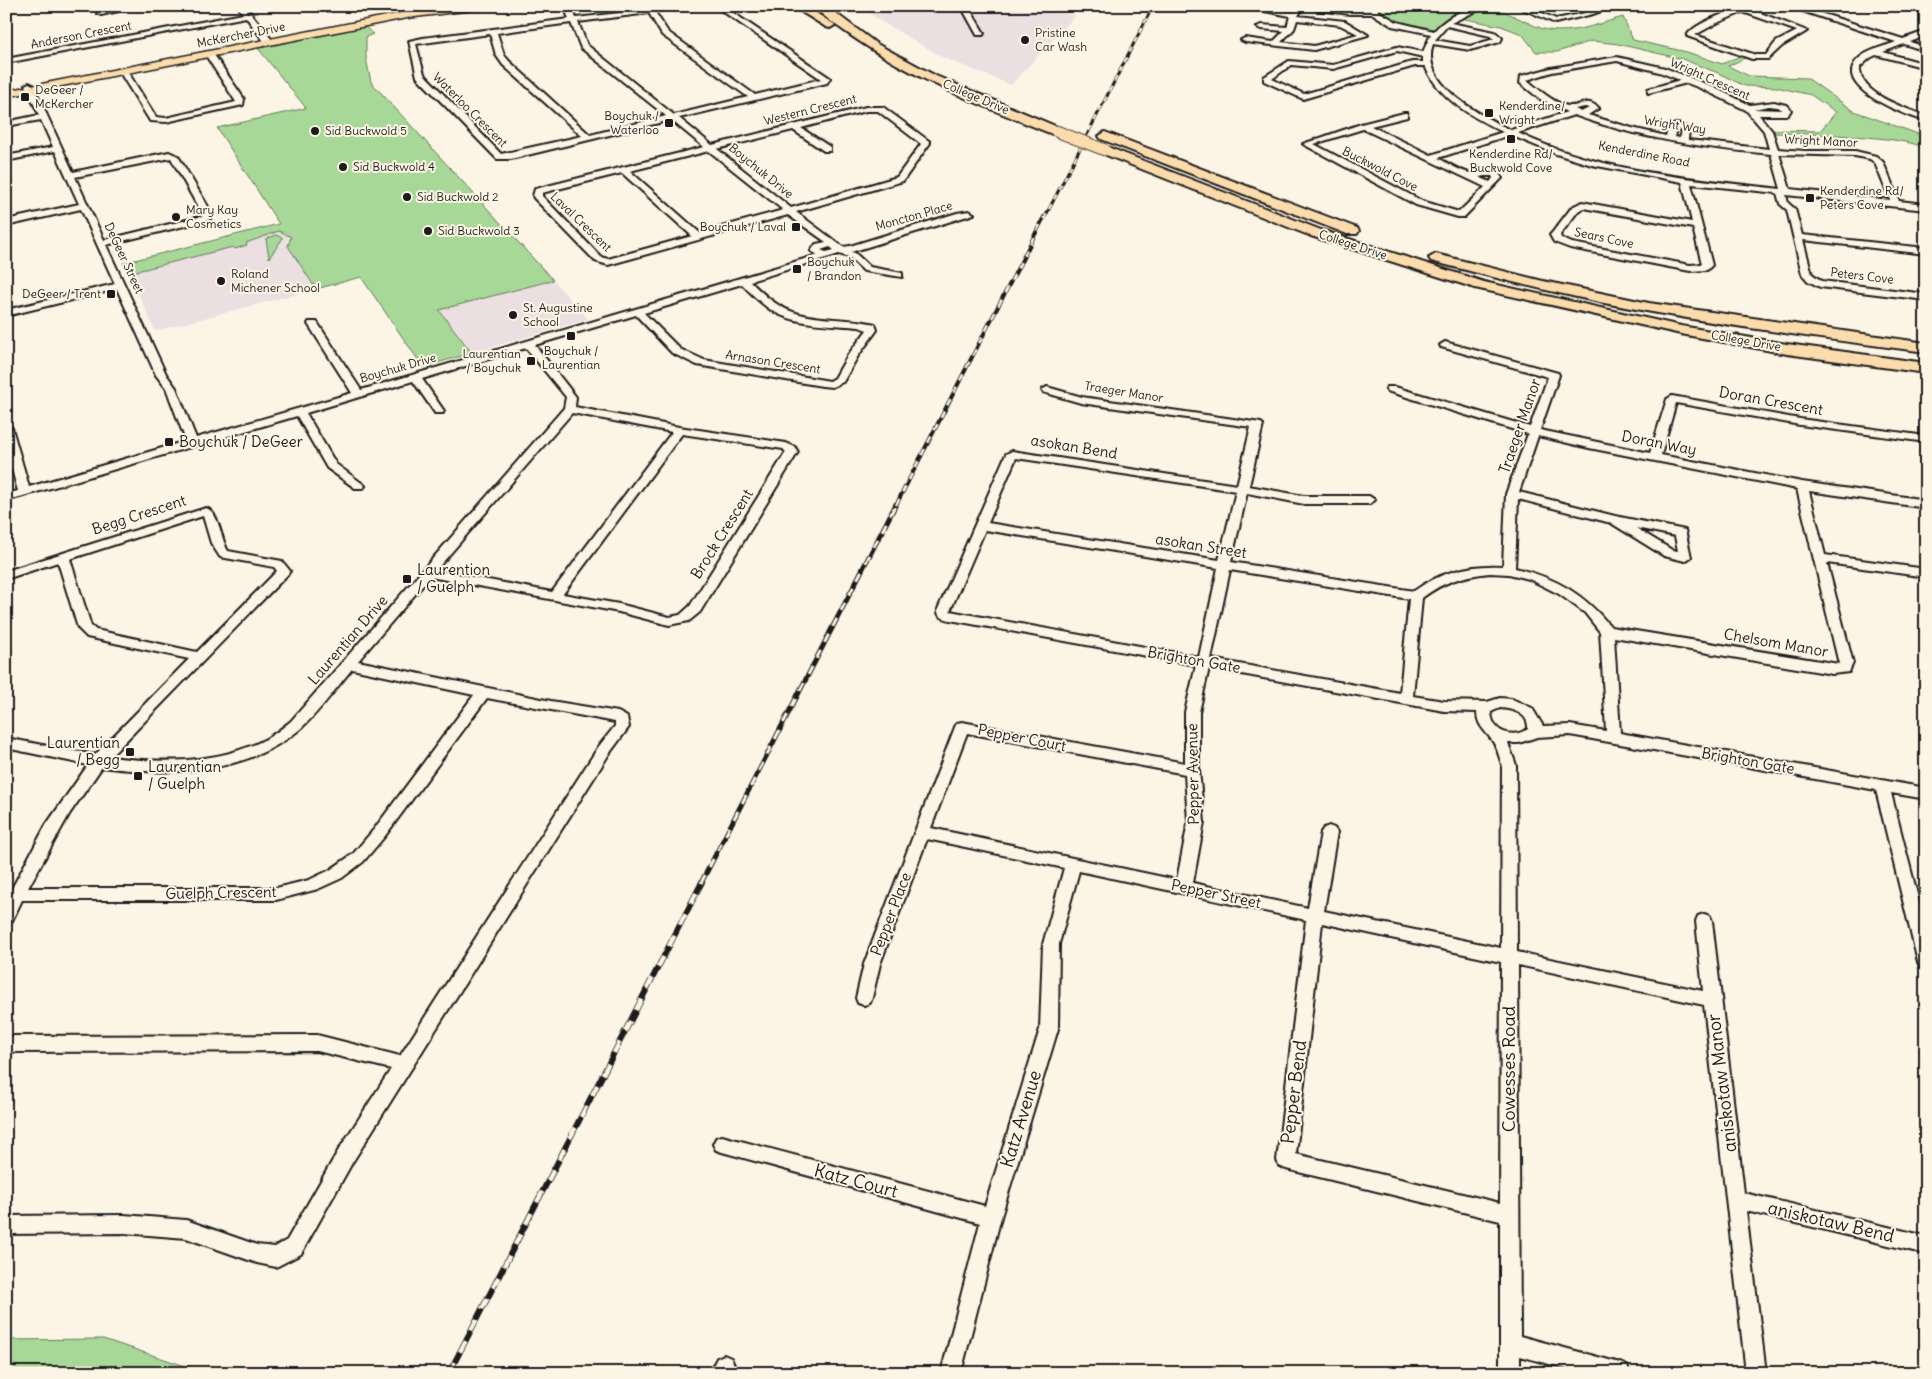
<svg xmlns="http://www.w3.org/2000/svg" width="1932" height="1379" font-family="Delius,sans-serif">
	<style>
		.built { fill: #ecdfe2 }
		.green { fill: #a8d898; stroke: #627a5a }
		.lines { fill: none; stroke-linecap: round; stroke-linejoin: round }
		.minor-casing { stroke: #1c1c1c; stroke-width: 4 }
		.major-casing { stroke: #1c1c1c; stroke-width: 3 }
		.highway-casing { stroke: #1c1c1c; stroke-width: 4 }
		.minor { fill: #fcf5e5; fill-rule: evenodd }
		.major { fill: #fcdcac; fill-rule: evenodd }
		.highway { fill: #fcdcac; fill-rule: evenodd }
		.rail-far3-casing { stroke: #1c1c1c; stroke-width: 3 }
		.rail-far2-casing { stroke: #1c1c1c; stroke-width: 4 }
		.rail-far1-casing { stroke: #1c1c1c; stroke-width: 5 }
		.rail-casing { stroke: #1c1c1c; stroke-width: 6 }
		.rail-far3 { stroke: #fcf5e5; stroke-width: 2; stroke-dasharray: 5.5; stroke-linecap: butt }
		.rail-far2 { stroke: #fcf5e5; stroke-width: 2.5; stroke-dasharray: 7; stroke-linecap: butt }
		.rail-far1 { stroke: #fcf5e5; stroke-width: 3; stroke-dasharray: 9; stroke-linecap: butt }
		.rail { stroke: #fcf5e5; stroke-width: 4.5; stroke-dasharray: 12; stroke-linecap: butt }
		.highway-bridge-casing { stroke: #1c1c1c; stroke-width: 13; stroke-linecap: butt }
		.highway-bridge { stroke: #fcdcac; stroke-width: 11 }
		.poi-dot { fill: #1c1c1c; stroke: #fcf5e5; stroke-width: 2 }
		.labels { text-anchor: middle; stroke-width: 4; stroke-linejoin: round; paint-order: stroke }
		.far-poi-label { font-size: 12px; fill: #1c1c1c; stroke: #fcf5e5; text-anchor: start }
		.far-street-label { font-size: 12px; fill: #1c1c1c; stroke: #fcf5e5 }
		.street-label { font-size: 15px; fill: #1c1c1c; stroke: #fcf5e5 }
		.poi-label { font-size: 15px; fill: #1c1c1c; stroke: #fcf5e5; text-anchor: start }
		.near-street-label { font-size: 18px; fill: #1c1c1c; stroke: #fcf5e5 }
	</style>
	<rect width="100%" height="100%" fill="#fcf5e5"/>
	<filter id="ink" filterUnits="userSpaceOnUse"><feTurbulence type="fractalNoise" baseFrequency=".02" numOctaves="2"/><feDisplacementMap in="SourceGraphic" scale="10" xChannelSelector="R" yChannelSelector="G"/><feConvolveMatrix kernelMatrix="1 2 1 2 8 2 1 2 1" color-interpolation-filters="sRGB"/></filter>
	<g filter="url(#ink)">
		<g class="built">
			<path d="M867,6h182l2,7 25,2 -65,70 -67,-27 -72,-42z"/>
			<path d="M279,231l12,6 -3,9 28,43 -161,42 -26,-58 120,-31z"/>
			<path d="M553,280l35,39 -116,34 -33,-43z"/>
		</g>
		<g class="green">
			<path d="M1380,6h88l1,2 -16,5v3c-6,3 -14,12 -20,13 -15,3 -39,-8 -51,-15z"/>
			<path d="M1487,7c13,-1 44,20 61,23 26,4 50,-6 75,-13l10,23 54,12 35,12 20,-9 5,2 -19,9 21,10 58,2 47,33 64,23 8,-5v20c-19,-14 -123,-15 -151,-16l-1,-3 46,1 16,-19 -25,-17 -35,-8 -31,-1 -27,-13 -36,-14 -64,-15 -26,-3 -35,11h-21l-14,-18 -21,-8 -41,-8z"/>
			<path d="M364,26l9,8 -7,3v21l5,24 182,198 -114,30 33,43 -49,14 -62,-90 -45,12 -28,-43 3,-9 -12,-6 -33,12 1,2 -12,4 -2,-2 -104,26 -6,-10 156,-39 -62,-96 89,-20 -49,-61z"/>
			<path d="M276,235l7,3 -14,20 -3,-19z"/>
			<path d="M103,1339l104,34h-201v-33z"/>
		</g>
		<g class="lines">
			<defs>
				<g id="minor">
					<path d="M126,6h15l-40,9 -4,-2z"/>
					<path d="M238,6h7l27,34v4h-6l-20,-27 -240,46v-4l237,-45z"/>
					<path d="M564,6h7l5,12 70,-8 -3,-4h7l3,3 28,-3 -26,6 13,20 87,63 66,-16 -106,-73h8l107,72 -3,5 -148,35 33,27 154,-38h17l46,34 1,2 -27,38 -107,31 47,35 7,-1 107,-33 12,-2 5,3 -123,38 4,1 15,14 32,6v4l-38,-6 -15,-14 -10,-3 -89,27c9,9 19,19 30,25 29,17 63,10 95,18l2,6 -19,26 -15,26 -11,5 -10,-1 -125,-21 -25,-12 -36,-38 -101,30 41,52 -1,10 104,20 107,16 9,4 3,5 -98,160 -11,9 -20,4 -50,-13 -189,-35 -72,84 193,40 67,11 9,5 2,10 -20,27 -257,409 -51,91 -25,13 -19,-4 -71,-25 -62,-5 -118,1v-18l118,-1 62,5 71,25 18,2 12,-7 51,-89 53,-82 -74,-18 -311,1v-16l311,-1 83,21 199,-310 16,-20v-4l-128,-24 -102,138 -22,26 -21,16 -24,11 -42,11h-254l-10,21 -6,1v-22l3,-6 37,-69 42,-60 -82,-17v-10l89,17 94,-96 -102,-22 -9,-9 -20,-66 -52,17v-8l200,-63c13,4 15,32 22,43l54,10 8,10 -2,3 -178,183c51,6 105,7 152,-16 11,-5 20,-13 29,-20l273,-313 2,-11 -40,-49 -104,31 22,32 -1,2h-8l-22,-32 -107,32 30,51 27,20 2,2 -2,2h-8l-28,-20 -30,-52 -291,85v-7l12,-3 -12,-43v-23l6,3 17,59 157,-46 -20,-53 -10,-13 -39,-86 -111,27v-6l109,-26 -34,-75 -75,17v-6l73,-16 -24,-53 -49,10v-5l47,-9 -12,-27 -35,6v-4l33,-7 -14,-30 4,-2 4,2 40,87 96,-20 9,4 35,59 -4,5 -103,25 60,129 10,14 20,50 156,-45 -44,-69 1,-2h8l44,68 457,-135 -7,-4 5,-7 10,-2 -38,-27 -180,50 -13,-4 -61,-63 -1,-2 2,-7 169,-42 -33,-27 -160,39h-14l-80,-82 -8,-36 14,-3 146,-19zM649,13l13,22 86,62 -74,18 -87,-70 -9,-23zM571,23l10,25 85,68 -76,19 -81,-74 -5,-6 -7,-22zM490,34l6,21 7,10 79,71 -81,18 -77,-80 -8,-30zM866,111h12l43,33 -24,33 -106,31 -74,-59 76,-19 31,21h6v-4l-29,-19zM709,151l74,59 -83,23 -70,-62zM171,158l32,58 -99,24 -29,-63zM622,173l70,63 -84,23 -7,-2 -59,-61v-3zM830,247l4,3 -8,2 -5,-2zM742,284c9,9 18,19 29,26 26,16 59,14 88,17l8,3 -19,25 -13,23 -5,3 -126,-21 -24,-11 -36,-36zM572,413l100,19 -120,160 -116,-22zM682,434l101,15 3,3 -96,154 -10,9 -11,2 -50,-13 -56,-10zM203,516l8,27 9,14 54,10 3,4 -80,81 -101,-22 -5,-4 -21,-67zM352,669l122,26 -99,133 -22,26 -23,16 -21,10 -33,8h-248l42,-75 32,-46c67,9 142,8 197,-37 17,-14 38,-43 53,-61z"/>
					<path d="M961,6h7l16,27 -1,2h-6z"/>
					<path d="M1297,6c25,0 49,4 75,4v-4h6v5l19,11 37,9c14,-15 33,-25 53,-25l-36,17 44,9 7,6 -2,4 -30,8 -37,-6c-14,41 49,72 78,86l56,-18 -27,-13 -20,-16 1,-7 30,-8 66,-11 48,11 41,16 44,21 24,-3 12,3 5,5 -3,5h-29l13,16 6,18 27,2h50l21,5 7,6 16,39 27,3v6l-140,-15 2,8 7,6 7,26 124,13v6l-123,-14 9,34 10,7 104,13v6l-106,-13 -12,-6 -6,-7 -15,-64 -7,-6 -3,-11 -86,-9 21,81 -5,5 -17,1 -120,-23 -16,-6 -4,-7 2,-2 20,-26 10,-5 110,20 -10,-40 -90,-17 -36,-11 -46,-19 -72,23c10,5 21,13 32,15 12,3 22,-10 32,5l-38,39h-6l-42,-12 -113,-61 58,-20 43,-11h3v4l-36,9 60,29 72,-23c-31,-15 -64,-33 -78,-66h-10l-112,33 -39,-18v-4l25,-16 44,4 64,-18 26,5 8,-18 -39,-8 -19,-12h-23l-47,-6 -5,8 47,5 23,14 -54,15 -69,-8 -4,-2 4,-2 28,4 11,-11 -23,-2 -4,-2 4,-2 26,2 3,-11 -25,-5 3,-2 25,3zM1297,20l43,5 18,9 -44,12 -33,-4 13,-13zM1447,26l43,10 4,3 -24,7 -35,-6zM1397,51l26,6v5h-11l-108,32 -32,-15 19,-14 42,4zM1617,61l42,11 21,8 -32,9v4l39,-10 13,5 46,22 18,21 5,18 -81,-9 1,-12 -12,-4 -8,2 -3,10 -34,-8 -44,-13 11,-7c-14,-11 -17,-1 -30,-2 -13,-1 -32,-18 -42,-26l25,-8zM1769,106l8,1 6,3 -29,-1zM1585,107l4,1 -8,4 -6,-3zM1574,115c63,23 129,33 197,39l10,35c-89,-10 -182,-17 -263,-56zM1363,129l122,58 -26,25 -37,-11 -108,-57zM1676,129l6,2 -2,7 -6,-1zM1779,154l76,2 15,3 5,4 15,37 -100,-11zM1485,176h7l1,2 -3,4 -11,-5zM1583,208l110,20 9,36 -12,1 -118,-22 -11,-5 -1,-3 18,-24z"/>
					<path d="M1516,6h10l30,13 29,-6 -11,-7h9l9,5 12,-4 3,2 -14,5 -38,9z"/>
					<path d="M1611,6h7l-4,3z"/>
					<path d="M1745,6h11l-6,3 57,22 -25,15 -14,13h-16l-65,-23c5,-12 46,-26 58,-30zM1743,12l54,19 -21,11 -10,13h-10l-61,-20 22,-12z"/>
					<path d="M1787,6h11l105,33 23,-8v5l-16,6 16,5v4l-22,-7 -21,8 43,12v4l-50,-13 -6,3 -10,9c-2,27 45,41 66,49v5c-18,-5 -83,-29 -73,-54 5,-15 30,-20 43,-25z"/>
					<path d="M206,52h6l32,47 -1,6 -77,17 -16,-1 -31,-50 7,-2 30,48 10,1 70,-16 -31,-48z"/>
					<path d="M1445,342l113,31 1,2 -19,55 110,23 17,-54 5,-3 128,23 126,17v6l-126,-17 -124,-22 -15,52 141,27 124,18v8l-117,-17 16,64 101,14v8l-99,-14 26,100 -4,9 -17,2 -218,-37 6,96 306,55v11l-35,-6 35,136v40l-6,-2 -2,-5 -42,-172 -306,-55 -33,2 -18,6h-11l8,22 1,187 186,39 -7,-70 2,-5 6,-2 6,2 2,5 32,272 182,43v18l-180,-43 20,162h-20l-42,-368 -186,-40 2,371 100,27 7,3 3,7h-48l-62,-17v17h-20v-152l-214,-52 -7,-3 -2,-6 29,-240 -227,-49 -20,73 -1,85 -57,188 -40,156h-20l39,-150 -258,-71 -6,-2 -3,-6 3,-6 6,-2 263,70 55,-177 3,-85 21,-76 -137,-29 -47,125 -8,34 -2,5 -6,2 -6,-2 -2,-5 8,-34 91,-237 2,-4 5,-1 223,41v-51l11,-47 -246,-45c-7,-2 -13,-3 -12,-11l68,-155 6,-3 225,34 14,-58 -170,-24 -38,-11 -1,-2 5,-3 35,10 179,26 2,2 -14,61 55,10h65l6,4 -6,4h-65l-57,-11 -16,69 183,29c26,-19 56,-27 89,-25l3,-72 22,-60 -141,-43 -1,-2 1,-2h8l135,40 18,-50 -107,-30 -1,-2zM1538,436l51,12 208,41 42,175 -228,-37c-27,-33 -54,-49 -96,-59l3,-69 93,24 53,33 21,5 6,-4 -6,-27 -70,-14 -96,-24zM1016,458l220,33 -17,69 -231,-37zM1636,528l39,8 3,15 -6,-1zM985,530l233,38 -19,89 -249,-46zM1230,570l179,29 -9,94 -189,-34zM1490,573l19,1 20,5 30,15 26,19 15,19 6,99 -36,-6 -27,1 -11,-18 -20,-9 -12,-1 -13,4 -43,-1 -31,-5 9,-98c22,-17 41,-22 68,-25zM1209,668l235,43 33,1c0,13 7,17 14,27 6,7 8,17 11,26l-1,183 -177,-37 13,-79 -3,-4 -5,-2 -5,2 -3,4 -13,76 -115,-25 11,-61 -5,-52v-58zM1500,708c14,1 29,6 28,21 -16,10 -36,4 -37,-17zM967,733l218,41 3,48 -11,58 -246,-52zM1322,923l179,39 -1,241 -204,-49z"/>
					<path d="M724,1355l7,3 3,7 -3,8h-22l8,-15z"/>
				</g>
				<path id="major" d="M457,6h28l-4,3 -74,9 -401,79v-6l401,-79z"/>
				<g id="highway">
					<path d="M792,6h13l30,19 -5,3 -4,-1z"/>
					<path d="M814,6h12l51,38 59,32 124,52 2,3 -2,3h-8c-67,-27 -136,-54 -196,-95 -14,-10 -31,-20 -42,-33z"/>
					<path d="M1105,132l252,96 2,3 -2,3h-10l-246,-95 -2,-3z"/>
					<path d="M1105,146l216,84 163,52 197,44 106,18 139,19v10l-139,-19 -106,-20 -206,-46 -164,-52 -210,-83 -2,-3 2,-3z"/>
					<path d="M1436,254l107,27 106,22 277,40v9c-108,-14 -216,-28 -322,-49 -58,-12 -116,-27 -173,-42l-2,-3z"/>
				</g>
			</defs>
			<use href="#minor" class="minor-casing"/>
			<use href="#major" class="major-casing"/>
			<use href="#highway" class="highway-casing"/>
			<use href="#minor" class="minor"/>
			<use href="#major" class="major"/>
			<use href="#highway" class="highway"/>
			<defs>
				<path id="rail-far3" d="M1044,219l109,-213"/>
				<path id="rail-far2" d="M896,505l148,-288"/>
				<path id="rail-far1" d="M701,883l195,-379"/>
				<path id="rail" d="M449,1373l253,-491"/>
			</defs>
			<use href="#rail-far3" class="rail-far3-casing"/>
			<use href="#rail-far2" class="rail-far2-casing"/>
			<use href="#rail-far1" class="rail-far1-casing"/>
			<use href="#rail" class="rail-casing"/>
			<use href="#rail-far3" class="rail-far3"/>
			<use href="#rail-far2" class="rail-far2"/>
			<use href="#rail-far1" class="rail-far1"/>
			<use href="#rail" class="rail"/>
			<defs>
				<path id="highway-bridge" d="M1056,131l49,19"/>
			</defs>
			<use href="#highway-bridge" class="highway-bridge-casing"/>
			<use href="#highway-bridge" class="highway-bridge"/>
		</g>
	</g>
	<g class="poi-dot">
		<circle cx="1025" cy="40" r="5"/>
		<rect x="20" y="92" width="10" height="10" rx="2.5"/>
		<rect x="1484" y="108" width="10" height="10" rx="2.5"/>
		<rect x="664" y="118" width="10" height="10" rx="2.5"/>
		<circle cx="315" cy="131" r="5"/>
		<rect x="1506" y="134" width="10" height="10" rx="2.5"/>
		<circle cx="343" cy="167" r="5"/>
		<circle cx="407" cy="197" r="5"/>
		<rect x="1805" y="193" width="10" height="10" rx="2.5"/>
		<circle cx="176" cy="217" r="5"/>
		<rect x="791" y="222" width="10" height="10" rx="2.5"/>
		<circle cx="428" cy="231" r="5"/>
		<rect x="792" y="264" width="10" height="10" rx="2.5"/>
		<circle cx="221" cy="281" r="5"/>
		<rect x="106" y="289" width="10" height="10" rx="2.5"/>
		<circle cx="513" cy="315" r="5"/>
		<rect x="566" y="331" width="10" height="10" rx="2.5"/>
		<rect x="526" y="356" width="10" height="10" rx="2.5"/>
		<rect x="164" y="437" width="10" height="10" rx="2.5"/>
		<rect x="402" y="574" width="10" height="10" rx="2.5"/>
		<rect x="125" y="747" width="10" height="10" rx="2.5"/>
		<rect x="133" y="771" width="10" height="10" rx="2.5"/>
	</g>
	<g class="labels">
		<g class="far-poi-label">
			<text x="1035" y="37">Pristine<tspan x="1035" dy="14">Car Wash</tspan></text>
			<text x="35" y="94">DeGeer /<tspan x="35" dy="14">McKercher</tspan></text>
			<text x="1499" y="110">Kenderdine/<tspan x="1499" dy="14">Wright</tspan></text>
			<text x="659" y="120" text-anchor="end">Boychuk /<tspan x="659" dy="14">Waterloo</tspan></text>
			<text x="325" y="135">Sid Buckwold 5</text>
			<text x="1511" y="158" text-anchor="middle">Kenderdine Rd/<tspan x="1511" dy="14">Buckwold Cove</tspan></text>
			<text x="353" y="171">Sid Buckwold 4</text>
			<text x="1820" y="195">Kenderdine Rd/<tspan x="1820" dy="14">Peters Cove</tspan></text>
			<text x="417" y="201">Sid Buckwold 2</text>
			<text x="186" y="214">Mary Kay<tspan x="186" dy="14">Cosmetics</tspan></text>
			<text x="786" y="231" text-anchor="end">Boychuk / Laval</text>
			<text x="438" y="235">Sid Buckwold 3</text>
			<text x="807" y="266">Boychuk<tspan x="807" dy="14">/ Brandon</tspan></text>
			<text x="231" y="278">Roland<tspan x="231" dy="14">Michener School</tspan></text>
			<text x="101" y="298" text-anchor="end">DeGeer / Trent</text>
			<text x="523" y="312">St. Augustine<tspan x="523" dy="14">School</tspan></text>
			<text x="571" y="355" text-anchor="middle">Boychuk /<tspan x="571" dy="14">Laurentian</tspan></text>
			<text x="521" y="358" text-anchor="end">Laurentian<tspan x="521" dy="14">/ Boychuk</tspan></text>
		</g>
		<g class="far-street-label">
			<text transform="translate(81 35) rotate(-11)" y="4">Anderson Crescent</text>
			<text transform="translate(241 35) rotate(-11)" y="4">McKercher Drive</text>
			<text transform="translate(1710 79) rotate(24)" y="4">Wright Crescent</text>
			<text transform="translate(976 97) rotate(23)" y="4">College Drive</text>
			<text transform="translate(470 110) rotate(45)" y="4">Waterloo Crescent</text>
			<text transform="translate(810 110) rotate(-14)" y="4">Western Crescent</text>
			<text transform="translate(1675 125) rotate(9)" y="4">Wright Way</text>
			<text transform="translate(1821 141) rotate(3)" y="4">Wright Manor</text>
			<text transform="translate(1644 154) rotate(11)" y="4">Kenderdine Road</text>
			<text transform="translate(1380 169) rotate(27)" y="4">Buckwold Cove</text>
			<text transform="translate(761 171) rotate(39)" y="4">Boychuk Drive</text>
			<text transform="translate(914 216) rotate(-16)" y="4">Moncton Place</text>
			<text transform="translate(581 222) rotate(44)" y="4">Laval Crescent</text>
			<text transform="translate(1604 238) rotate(12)" y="4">Sears Cove</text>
			<text transform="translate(1353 245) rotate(18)" y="4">College Drive</text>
			<text transform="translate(124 258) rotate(65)" y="4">DeGeer Street</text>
			<text transform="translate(1862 276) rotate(7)" y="4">Peters Cove</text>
			<text transform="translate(1746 341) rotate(10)" y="4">College Drive</text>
			<text transform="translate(773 362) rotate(9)" y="4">Arnason Crescent</text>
			<text transform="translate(398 368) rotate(-16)" y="4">Boychuk Drive</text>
			<text transform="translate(1124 392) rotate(9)" y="4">Traeger Manor</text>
		</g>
		<g class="street-label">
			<text transform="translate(1771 401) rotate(10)" y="5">Doran Crescent</text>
			<text transform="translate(1520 426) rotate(-71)" y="5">Traeger Manor</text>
			<text transform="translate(1659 443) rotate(11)" y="5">Doran Way</text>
			<text transform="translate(1074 447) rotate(9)" y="5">asokan Bend</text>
			<text transform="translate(139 515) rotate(-18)" y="5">Begg Crescent</text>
			<text transform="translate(722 534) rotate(-58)" y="5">Brock Crescent</text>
			<text transform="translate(1201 546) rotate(9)" y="5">asokan Street</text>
			<text transform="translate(348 640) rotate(-49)" y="5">Laurentian Drive</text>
			<text transform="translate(1776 643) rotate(10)" y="5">Chelsom Manor</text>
			<text transform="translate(1194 660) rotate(10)" y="5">Brighton Gate</text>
			<text transform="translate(1022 738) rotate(11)" y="5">Pepper Court</text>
			<text transform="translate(1748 761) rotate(10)" y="5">Brighton Gate</text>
			<text transform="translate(1193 774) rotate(-91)" y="5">Pepper Avenue</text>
			<text transform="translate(221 893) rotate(-1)" y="5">Guelph Crescent</text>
			<text transform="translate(1216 894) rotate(12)" y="5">Pepper Street</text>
			<text transform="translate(891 914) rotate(-69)" y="5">Pepper Place</text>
		</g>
		<g class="poi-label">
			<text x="179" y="447">Boychuk / DeGeer</text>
			<text x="417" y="575">Laurention<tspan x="417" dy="17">/ Guelph</tspan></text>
			<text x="120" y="748" text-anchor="end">Laurentian<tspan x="120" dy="17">/ Begg</tspan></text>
			<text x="148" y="772">Laurentian<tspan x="148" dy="17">/ Guelph</tspan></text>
		</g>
		<g class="near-street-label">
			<text transform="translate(1509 1069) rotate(-90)" y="6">Cowesses Road</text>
			<text transform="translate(1722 1083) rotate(-97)" y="6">aniskotaw Manor</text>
			<text transform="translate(1294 1092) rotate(-83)" y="6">Pepper Bend</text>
			<text transform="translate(1021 1119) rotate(-73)" y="6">Katz Avenue</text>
			<text transform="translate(856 1181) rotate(15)" y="6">Katz Court</text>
			<text transform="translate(1831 1222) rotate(13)" y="6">aniskotaw Bend</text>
		</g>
	</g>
	<rect width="1932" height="1379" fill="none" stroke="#fcf5e5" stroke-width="25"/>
	<rect x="12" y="12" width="1907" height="1354" fill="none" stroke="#1c1c1c" stroke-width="2" filter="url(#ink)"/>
</svg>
